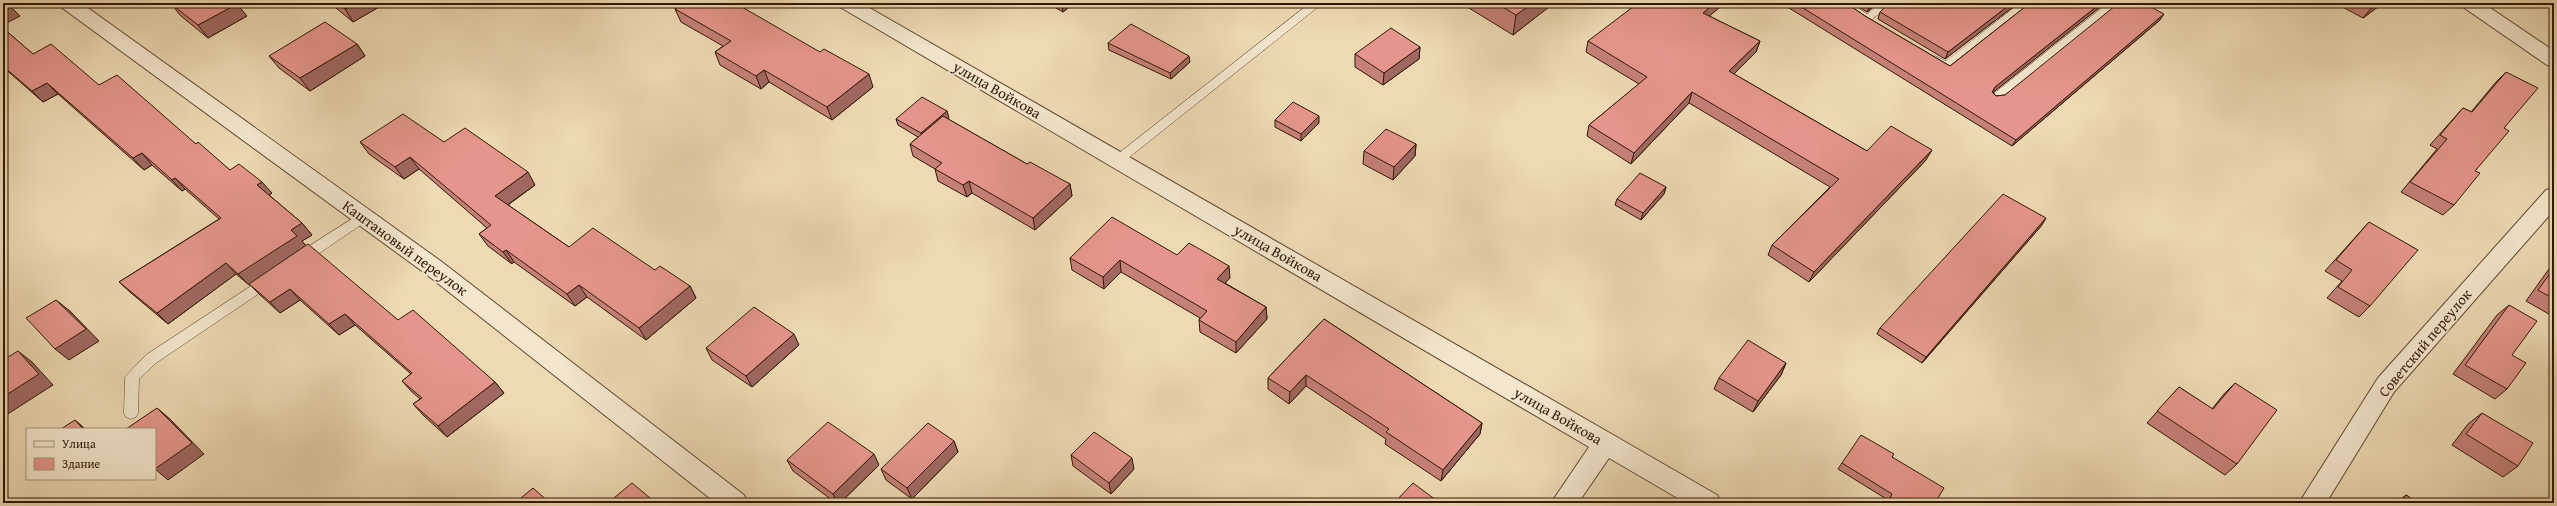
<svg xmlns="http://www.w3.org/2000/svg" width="2557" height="506" font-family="'Gentium Book Plus',serif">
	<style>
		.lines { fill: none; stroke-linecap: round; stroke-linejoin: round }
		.service-casing { stroke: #5f4830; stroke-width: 1 }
		.minor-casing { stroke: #5f4830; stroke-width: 2 }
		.service { fill: #f3e6cd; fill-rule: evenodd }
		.minor { fill: #f3e6cd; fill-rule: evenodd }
		.wall { fill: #c58078; stroke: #301805 }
		.shaded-wall { fill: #a06861; stroke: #301805 }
		.building { fill: #e5958b; stroke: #301805 }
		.labels { text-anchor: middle; stroke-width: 3.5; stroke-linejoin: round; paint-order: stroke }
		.street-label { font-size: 15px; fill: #301805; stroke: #f3e6cd }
	</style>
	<rect width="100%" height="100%" fill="#edd9b2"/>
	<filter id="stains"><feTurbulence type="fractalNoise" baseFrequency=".005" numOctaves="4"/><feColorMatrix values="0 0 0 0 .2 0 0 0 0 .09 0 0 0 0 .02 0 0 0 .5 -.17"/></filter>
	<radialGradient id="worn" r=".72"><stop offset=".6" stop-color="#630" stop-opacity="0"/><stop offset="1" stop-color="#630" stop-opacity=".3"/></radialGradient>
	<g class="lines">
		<defs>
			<g id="service">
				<path d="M1310,3h13l-201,160h-8l-2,-3 2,-3z"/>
				<path d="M1836,3h14l17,11 13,-11h13l-26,20z"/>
				<path d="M2020,3h13l-83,67c-7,2 -17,-4 -21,-10l6,-4 11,5z"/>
				<path d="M2108,3h13l-121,98h-8l-2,-3 2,-3z"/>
				<path d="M363,212l6,5 -1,3 -63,43h-10l-2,-4 2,-4z"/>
				<path d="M268,275l5,1 2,4 -2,4 -117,79 -17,16 -1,34 -2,4 -5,2 -5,-2 -2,-4 1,-36 21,-22z"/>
			</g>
			<g id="minor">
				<path d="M59,3h22l361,259 302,233 4,8h-32l-290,-229 -365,-267z"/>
				<path d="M838,3h23l754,433 102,59 4,8h-35l-77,-45 -31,45h-27l38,-56 -749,-440z"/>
				<path d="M2461,3h22l71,48v16l-7,-2 -84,-58z"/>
				<path d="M2554,188v22l-160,182 -68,111h-27l79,-125 168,-188z"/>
			</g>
		</defs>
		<use href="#service" class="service-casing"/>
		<use href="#minor" class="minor-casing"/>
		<use href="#service" class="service"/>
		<use href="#minor" class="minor"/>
	</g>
	<g class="wall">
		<path d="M330,3h56l-33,19z"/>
		<path d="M1047,3h27l-11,9z"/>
		<path d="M1469,3h85l-41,32 -44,-27z"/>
		<path d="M1781,3h65l19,13 85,50 80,-63h73l-3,4 -107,85 3,4 9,-1 113,-87 42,12 -148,126z"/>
		<path d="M1852,3h26l-11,9z"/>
		<path d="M2018,3l-73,56 -67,-40 2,-7z"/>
		<path d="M2335,3h48l-20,15z"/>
		<path d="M171,4l76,12 -39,22 -27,-22z"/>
		<path d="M738,5l135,82 -41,33 -63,-38 -8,7 -41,-24 -5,-13 8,-6 -42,-24 -6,-13z"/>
		<path d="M1709,16l51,25 -4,11 -22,22 133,77 59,9 -117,122 -41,-27 4,-10 58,-58 -141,-84 -58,61 -44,-28 2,-11 50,-41 -53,-32 2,-11z"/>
		<path d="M3,28l30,26 66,31 97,59 34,26 42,23 -3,2 33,28 10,12 -10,6 4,5 92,74 97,62 9,11 -57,44 -24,-22 -10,-11 7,-5 -9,-8 -9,-10 9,-7 -56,-49 -16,10 -39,-35 -20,13 -20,-18 -10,-10h-1l-13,-11 -68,50 -37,-31 -12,-11 100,-63 -34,-30 -3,2 -30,-26 -8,5 -86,-76 -15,8 -40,-35z"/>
		<path d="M1108,43l82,19 -19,17 -62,-29z"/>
		<path d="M357,44l8,12 -55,35 -31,-23 -10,-12z"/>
		<path d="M1420,47l-1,12 -36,26 -28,-18v-13z"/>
		<path d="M2506,72l-2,56 -29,43 -21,34 -11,10 -42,-23 36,-43 -7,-4 24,-27 9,-10 8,4 25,-30z"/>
		<path d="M947,111l1,8 79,45 43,20 2,12 -37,34 -63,-37 -5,4 -29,-16 -3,-12 -22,-13 -3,-12 8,-7 -20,-12 -2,-6z"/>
		<path d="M1275,120l44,3 -18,18 -26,-14z"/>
		<path d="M360,142h84l91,43 -27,20 61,42 86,23 35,16 6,12 -50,42 -59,-43 -12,9 -61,-44 -2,2 -24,-18 -9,-12 8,-6 -68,-59 -15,10 -35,-25z"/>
		<path d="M1416,144l-1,12 -22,24 -30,-16 1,-13z"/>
		<path d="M1666,187l-2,7 -23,26 -26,-15 2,-6z"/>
		<path d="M2369,222l1,84 -11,11 -32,-19 15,-17 -17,-10z"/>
		<path d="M2042,225l-120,138 -45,-29 3,-6z"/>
		<path d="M1177,255l53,23 -5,5 41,24 1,12 -31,34 -36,-21 -1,-12 1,-2 -79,-46 -17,17 -32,-19 -2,-12z"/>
		<path d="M2554,262v55l-28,-16z"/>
		<path d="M2509,305l3,50 -5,34 -12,10 -42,-25 44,-59z"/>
		<path d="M1324,319l158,104 -2,11 -39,47 -56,-37 1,-5 -80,-53 -17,18 -21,-15v-11z"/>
		<path d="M799,345l-47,42 -40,-27 -6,-12z"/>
		<path d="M1786,363l-5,12 -28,37 -39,-23 5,-11z"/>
		<path d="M2235,383l2,81 -12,11 -78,-52 32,-36 33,22 12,-15z"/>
		<path d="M2482,413l36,53 -15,11 -51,-32 16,-21z"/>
		<path d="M954,441l4,11 -46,47 -26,-19 -5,-11z"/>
		<path d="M1071,455l63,14 -23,25 -38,-28z"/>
		<path d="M1892,457l43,46h-49l2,-3 -50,-31 4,-6z"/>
		<path d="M787,460l92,5 -39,38h-4l-43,-32z"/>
		<path d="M2406,495l12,8h-22z"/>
	</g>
	<g class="shaded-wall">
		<path d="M356,3h30l-33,19 -8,-13z"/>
		<path d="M1064,3h10l-11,9 -1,-7z"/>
		<path d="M1533,3h21l-41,32 3,-20z"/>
		<path d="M1715,3h10l-25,21 3,-11z"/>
		<path d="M1873,3h5l-11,9 3,-7z"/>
		<path d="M2012,3h6l-73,56 3,-7z"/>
		<path d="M2101,3h2l-3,4 -109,87 4,-7z"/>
		<path d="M2377,3h6l-20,15 10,-12z"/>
		<path d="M237,4l10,12 -39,22 -10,-13z"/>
		<path d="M10,6l10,10 -17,9v-16z"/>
		<path d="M2164,14l-4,6 -148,126 4,-6z"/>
		<path d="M1760,41l-4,11 -30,30 3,-11z"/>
		<path d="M357,44l8,12 -55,35 -10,-13z"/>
		<path d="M1420,47l-1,12 -36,26 1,-12z"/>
		<path d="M1189,56l1,6 -19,17 -1,-6z"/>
		<path d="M764,70l5,12 -8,7 -5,-13z"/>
		<path d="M869,74l4,13 -41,33 -5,-13z"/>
		<path d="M47,83l11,11 -15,8 -11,-11z"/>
		<path d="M1692,92l-3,11 -58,61 3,-11z"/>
		<path d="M947,111l2,7 -26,22 -2,-7z"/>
		<path d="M1319,116v7l-18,18v-7z"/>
		<path d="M1416,144l-1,12 -22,24 1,-13z"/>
		<path d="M1932,150l-6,10 -117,122 5,-10z"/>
		<path d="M142,153l10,12 -8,5 -11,-12z"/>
		<path d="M410,157l9,12 -15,10 -9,-12z"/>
		<path d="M528,172l7,13 -32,23 -8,-12z"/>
		<path d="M175,178l10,11 -3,2 -10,-11z"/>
		<path d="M969,181l3,12 -5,4 -4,-12z"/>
		<path d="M262,182l10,11 -5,3 -10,-11z"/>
		<path d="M1070,184l2,12 -37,34 -2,-12z"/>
		<path d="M1666,187l-2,7 -23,26 2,-7z"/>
		<path d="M2046,218l-4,7 -120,138 4,-6z"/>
		<path d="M302,223l10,12 -10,6 5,6 -58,38 -11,-11 53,-44z"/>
		<path d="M506,250l8,12 -2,2 -9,-12z"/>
		<path d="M1120,260l1,12 -17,17 -1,-12z"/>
		<path d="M226,263l10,11 -68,50 -11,-11z"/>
		<path d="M1229,266l1,12 -12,13 -1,-12z"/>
		<path d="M579,285l8,12 -12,9 -8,-12z"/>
		<path d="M690,286l6,12 -50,42 -7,-12z"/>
		<path d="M290,289l10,11 -20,13 -10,-11z"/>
		<path d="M56,300l14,11 29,30 -30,19 -14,-11z"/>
		<path d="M1266,307l1,12 -31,34v-11z"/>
		<path d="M345,314l10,11 -16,10 -10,-11z"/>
		<path d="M794,334l5,11 -47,42 -6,-11z"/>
		<path d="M18,351l14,11 21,23 -50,32v-20z"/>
		<path d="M1786,363l-5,12 -28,37 5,-11z"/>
		<path d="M1306,375v11l-17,18 1,-12z"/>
		<path d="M495,382l9,11 -57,44 -9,-11z"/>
		<path d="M157,408l13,11 34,35 -36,26 -13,-11z"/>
		<path d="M75,420l7,6 3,3h-2z"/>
		<path d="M1482,423l-2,11 -39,47 2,-11z"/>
		<path d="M954,441l4,11 -46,47 -5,-11z"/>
		<path d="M874,454l5,11 -39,38h-3l-4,-9z"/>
		<path d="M1132,458l2,11 -23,25 -2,-11z"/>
	</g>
	<g class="building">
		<path d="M3,3h4l3,3 -7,3z"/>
		<path d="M172,3h64l1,1 -39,21 -27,-21z"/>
		<path d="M337,3h19l-11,6z"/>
		<path d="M684,3h51l85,49 4,-3 45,25 -42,33 -63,-37 -8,6 -41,-24 16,-11 -56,-32z"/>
		<path d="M1058,3h6l-2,2z"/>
		<path d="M1496,3h37l-17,12z"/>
		<path d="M1638,3h77l-12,10 57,28 -31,30 138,80 24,-25 41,24 -118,122 -42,-27 67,-66 -147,-87 -58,61 -45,-28 58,-48 -59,-36z"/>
		<path d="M1795,3h51l19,13 85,50 80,-63h71l-106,84 -3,5 4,4 9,-1 110,-89 3,2 6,-5h20l20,11 -148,126z"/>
		<path d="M1866,3h7l-3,2z"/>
		<path d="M1889,3h123l-64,49 -68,-40z"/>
		<path d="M2368,3h9l-4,3z"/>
		<path d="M325,22l32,22 -57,34 -31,-22z"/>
		<path d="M1131,24l58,32 -19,17 -62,-30z"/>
		<path d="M3,28l30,26 18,-10 48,41 18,-10 79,69 2,-2 32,28 9,-6 23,18 -5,3 45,38 -11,7 6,6 -59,38 -12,-11 -69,50 -38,-31 102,-64 -46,-40 -3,2 -30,-27 -9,5 -86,-75 -15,8 -29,-25z"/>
		<path d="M1391,28l29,19 -36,26 -29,-19z"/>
		<path d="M2506,72l32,16 -34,40 5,3 -34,40 5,2 -26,32 -44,-23 37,-43 -7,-4 23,-27 9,4z"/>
		<path d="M922,97l25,14 -26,22 -25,-14z"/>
		<path d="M1293,102l26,14 -18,18 -26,-14z"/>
		<path d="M403,114l41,28 21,-14 63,44 -33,24 74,51 24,-19 62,42 5,-4 30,20 -51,42 -60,-43 -12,9 -61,-44 -3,2 -24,-18 12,-9 -81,-68 -15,10 -35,-25z"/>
		<path d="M943,116l84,48 3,-2 40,22 -37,34 -64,-37 -6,4 -28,-16 7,-6 -32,-19z"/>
		<path d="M1386,129l30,15 -22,23 -30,-16z"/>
		<path d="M1640,173l26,14 -23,26 -26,-14z"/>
		<path d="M2003,194l43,24 -120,139 -46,-29z"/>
		<path d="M1112,217l65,38 12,-12 40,23 -12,13 49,28 -30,35 -37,-22 8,-9 -87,-51 -17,17 -33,-19z"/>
		<path d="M2369,222l49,28 -48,56 -32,-19 14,-17 -16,-10z"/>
		<path d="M308,244l90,76 15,-10 82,72 -57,44 -25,-22 9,-6 -20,-17 10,-8 -67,-59 -16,10 -39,-35 -20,13 -21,-18z"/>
		<path d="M2554,268v31l-16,-9z"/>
		<path d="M56,300l30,29 -31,20 -29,-31z"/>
		<path d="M2509,305l28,16 -25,34 14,8 -19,26 -42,-24z"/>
		<path d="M754,307l40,27 -48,42 -40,-28z"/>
		<path d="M1324,319l158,104 -39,47 -57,-38 3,-3 -83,-54 -16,17 -22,-14z"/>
		<path d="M1748,340l38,23 -28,38 -39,-23z"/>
		<path d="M18,351l21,23 -36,23v-37z"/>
		<path d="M2235,383l42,27 -40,54 -80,-53 22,-24 34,22z"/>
		<path d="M157,408l35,35 -37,26v-40h-29z"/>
		<path d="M2482,413l51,30 -15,23 -52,-32z"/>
		<path d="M75,420l8,9h-22z"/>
		<path d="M828,422l46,32 -41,40 -46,-34z"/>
		<path d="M928,423l26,18 -47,47 -26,-19z"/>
		<path d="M1094,432l38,26 -23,25 -38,-28z"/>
		<path d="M1861,435l33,19 -2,3 52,31 -9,15h-37l-8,-5 2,-4 -50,-31z"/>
		<path d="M632,483l24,20h-48z"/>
		<path d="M1413,483l27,20h-46z"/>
		<path d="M533,488l17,15h-35z"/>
		<path d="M2406,495l12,8h-18z"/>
	</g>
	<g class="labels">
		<g class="street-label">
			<text transform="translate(997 90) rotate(30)" y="5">улица Войкова</text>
			<text transform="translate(405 248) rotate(36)" y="5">Каштановый переулок</text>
			<text transform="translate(1278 253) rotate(30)" y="5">улица Войкова</text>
			<text transform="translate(2425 343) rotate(-50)" y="5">Советский переулок</text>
			<text transform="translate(1558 416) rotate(30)" y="5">улица Войкова</text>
		</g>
	</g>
	<rect width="2557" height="506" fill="none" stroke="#edd9b2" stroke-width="16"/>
	<rect x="4" y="4" width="2549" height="498" fill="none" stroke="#301805" stroke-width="2"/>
	<rect x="8" y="8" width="2541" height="490" fill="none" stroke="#301805"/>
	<rect x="26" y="428" width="130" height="52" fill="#f3e6cd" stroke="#a5947d"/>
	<rect x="34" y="441" width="20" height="6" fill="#f3e6cd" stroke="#a5947d"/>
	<text x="62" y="448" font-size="12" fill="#301805">Улица</text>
	<rect x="34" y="458" width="20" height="12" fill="#e5958b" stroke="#a5947d"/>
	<text x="62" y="468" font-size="12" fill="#301805">Здание</text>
	<rect width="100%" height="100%" filter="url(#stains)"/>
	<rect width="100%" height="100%" fill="url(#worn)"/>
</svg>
